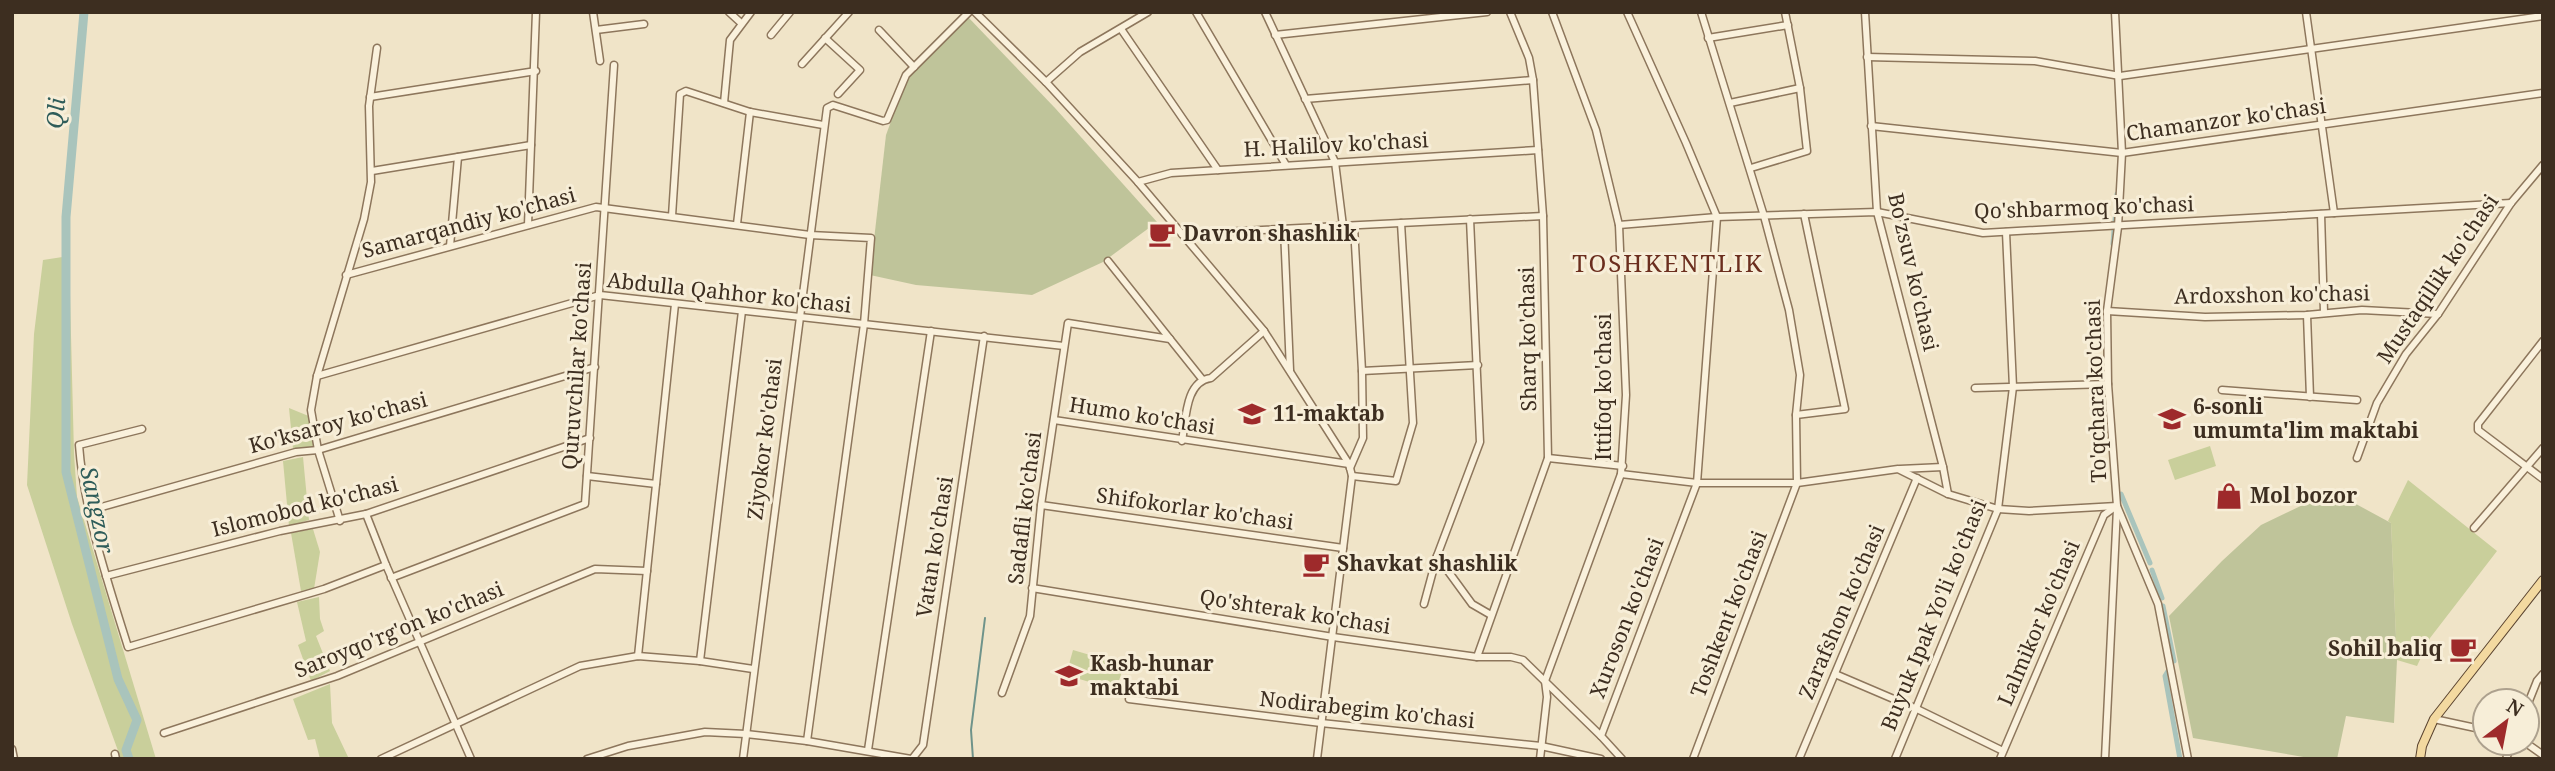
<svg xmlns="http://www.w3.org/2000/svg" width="2555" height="771" font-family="'Noto Serif',serif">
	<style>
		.green { fill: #c9cf9b }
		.cemetery { fill: #bfc49a }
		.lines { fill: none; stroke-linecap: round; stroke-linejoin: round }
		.stream { stroke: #6f938a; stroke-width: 2 }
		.canal { stroke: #a9c4bc; stroke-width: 5 }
		.river { stroke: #a9c4bc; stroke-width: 9 }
		.minor-casing { stroke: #8d765c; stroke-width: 9 }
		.major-casing { stroke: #5b4430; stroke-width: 10 }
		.minor { stroke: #faf1dc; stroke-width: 6 }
		.major { stroke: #f3d9a0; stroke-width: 8 }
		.labels { text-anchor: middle; stroke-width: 6; stroke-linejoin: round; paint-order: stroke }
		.street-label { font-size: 21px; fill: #3d2e20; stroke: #f7eed8 }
		.poi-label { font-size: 21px; font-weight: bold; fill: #3d2e20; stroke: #f7eed8; text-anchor: start }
		.water-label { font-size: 23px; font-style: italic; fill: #2f5d5a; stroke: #f7eed8 }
		.quarter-label { font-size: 24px; letter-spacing: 2px; fill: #6b2e1e; stroke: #f7eed8 }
	</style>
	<rect width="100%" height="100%" fill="#f0e4c8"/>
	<g class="green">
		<path d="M69,256l5,198 3,43 79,262h-35l-49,-135 -45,-139 7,-151 9,-74z"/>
		<path d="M289,408l22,9 5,30 -23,2z"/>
		<path d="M2210,446l6,20 -41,14 -7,-20z"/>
		<path d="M303,457l6,63 -20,6 -6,-65z"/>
		<path d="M2408,480l89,71 -67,87 -13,28 -20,-6 -6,-137 -3,-2z"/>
		<path d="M313,529l7,23 -6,37 -13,2 -10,-58z"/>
		<path d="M319,597l1,22 4,12 -8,5 14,35 -19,10 -13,-36 8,-4 -9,-39z"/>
		<path d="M1073,650l51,15 -8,25 -50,-15z"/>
		<path d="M330,684l2,39 17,36h-29l-5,-20 -7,1 -15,-41z"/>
	</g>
	<g class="cemetery">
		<path d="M968,17l87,91 102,114 -54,40 -71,33 -116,-10 -46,-10 16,-140 22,-60z"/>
		<path d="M2332,491l59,32 6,137 -3,63 -48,-7 -9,43h-22l-122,-21 -24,-122 53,-55 39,-36z"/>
	</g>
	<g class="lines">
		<path class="stream" d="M973,759l-2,-29 14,-112"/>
		<g class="canal">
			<path d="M2115,222l2,-28"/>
			<path d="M2113,244l1,-14"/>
			<path d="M2121,494l29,69"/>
			<path d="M2152,570l10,28"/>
			<path d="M2163,606l11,55"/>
			<path d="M2168,671l-3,5 15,83"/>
		</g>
		<path class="river" d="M84,12l-18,205v255l52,207 19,41 -11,30 3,9"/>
		<defs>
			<g id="minor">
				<path d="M593,12l7,49"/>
				<path d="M729,12l12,11"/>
				<path d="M975,12l71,70 92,100 126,149 85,133 3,12 -35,283"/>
				<path d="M1196,12l90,153"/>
				<path d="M1265,12l70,150 8,64"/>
				<path d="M1865,12l12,200 66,255 5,27"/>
				<path d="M2115,12l7,141 -4,74 -11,84 1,73 9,122 41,98 30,155"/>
				<path d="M2306,12l28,201"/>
				<path d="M1121,29l97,141"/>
				<path d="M596,30l48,-6"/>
				<path d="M879,30l35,37"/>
				<path d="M771,35l19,-23"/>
				<path d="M1275,35l212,-23"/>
				<path d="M825,38l35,32 -22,24"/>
				<path d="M1708,38l80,-13"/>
				<path d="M1867,57l168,4 85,15 423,-60"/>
				<path d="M802,64l47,-52"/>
				<path d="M1046,82l34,-30 68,-40"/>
				<path d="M370,97l166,-26"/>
				<path d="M1305,99l228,-19"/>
				<path d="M724,103l6,-63 21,-28"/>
				<path d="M1730,103l70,-15"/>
				<path d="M1871,126l251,27 421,-60"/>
				<path d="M1751,168l56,-17 -7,-63 -15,-76"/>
				<path d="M372,171l159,-26"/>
				<path d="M1138,182l33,-9 367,-23"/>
				<path d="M2321,214l3,98"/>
				<path d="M672,216l8,-122 6,-3 64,21 73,13"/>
				<path d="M1470,219l10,223 -43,114 35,48 19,11"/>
				<path d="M737,224l13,-112"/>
				<path d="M528,225l8,-213"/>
				<path d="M1619,225l98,-8 160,-5 106,21 528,-30"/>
				<path d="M1284,229l6,141"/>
				<path d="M1182,234l361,-18"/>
				<path d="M450,246l8,-89"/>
				<path d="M1108,261l62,78"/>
				<path d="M346,275l250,-68 214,28 61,3 -7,86 -57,417"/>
				<path d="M2107,311l98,6 102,-2 55,-5 76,4"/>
				<path d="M2307,315l3,82"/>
				<path d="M2543,341l-65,83v6l65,49"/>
				<path d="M1362,371l116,-6"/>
				<path d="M317,376l283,-81 464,51"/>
				<path d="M1975,388l133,-4"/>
				<path d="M2222,390l135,10"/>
				<path d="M1796,415l49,-6 -41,-195"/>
				<path d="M1054,420l295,44"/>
				<path d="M142,429l-63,16c5,67 29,138 49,202l196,-58 62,-24"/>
				<path d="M1182,441c4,-21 3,-60 29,-63l53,-47"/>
				<path d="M1548,458l75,8"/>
				<path d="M2357,458l20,-55 29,-49 32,-40 73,-111 32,-38"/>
				<path d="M1350,468l13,-30 -1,-67 -8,-145"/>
				<path d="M1900,469l43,-2"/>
				<path d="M1621,474l76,9h100l101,-14 50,25 50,15 31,2 88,-5"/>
				<path d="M587,476l69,8"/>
				<path d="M1352,476l44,5 17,-58 -12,-200"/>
				<path d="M1041,505l302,43"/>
				<path d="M91,510l205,-58 22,-2 277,-83"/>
				<path d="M366,514l20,51 85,194"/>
				<path d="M340,521l-22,-71 -7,-40 6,-34 47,-157 7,-37 -2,-76 8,-58"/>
				<path d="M2474,528l69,-80"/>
				<path d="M106,576l174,-45 86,-17 224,-76"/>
				<path d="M391,578l194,-74 29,-439"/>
				<path d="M1032,588l301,49 144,20h34l12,3 78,76"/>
				<path d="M1424,604l13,-48"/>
				<path d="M638,656l37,-352"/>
				<path d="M1477,657l71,-199 -5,-242 -10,-136 -4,-22 -19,-46"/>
				<path d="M700,661l42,-350"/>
				<path d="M1835,674l82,35 86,42"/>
				<path d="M1002,693l28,-77 11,-111 27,-182 102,16 32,40"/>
				<path d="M1129,699l192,24 220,23 60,13"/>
				<path d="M2527,706l10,-25 6,-7"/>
				<path d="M2434,719l51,11"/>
				<path d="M164,733l173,-57 258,-107 52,2"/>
				<path d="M2526,743l17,12"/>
				<path d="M12,749l2,10"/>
				<path d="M868,750l63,-419"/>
				<path d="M115,754l1,5"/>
				<path d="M381,759l199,-93 58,-10 62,5 53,8"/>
				<path d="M587,759l41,-13 77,-14 41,2 61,7 104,18"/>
				<path d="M743,759l84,-651 6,-3 50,16 4,-1 19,-45 63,-63"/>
				<path d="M912,759l11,-14 61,-409"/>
				<path d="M1540,759l7,-62 -2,-16 76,-207 5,-79 -7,-170 -23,-95 -44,-118"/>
				<path d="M1622,759l-21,-23 96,-253 20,-266 -31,-74 -59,-131"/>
				<path d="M1693,759l104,-276 -1,-68 4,-40 -11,-65 -25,-94 -63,-204"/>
				<path d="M1799,759l118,-281"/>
				<path d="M1895,759l103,-250 15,-122 -7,-155"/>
				<path d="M2000,759l104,-244 11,-8"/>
				<path d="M2105,759l12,-251"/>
				<path d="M2506,759l6,-16"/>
			</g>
			<path id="major" d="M2420,759l2,-13 12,-27 109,-139"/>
		</defs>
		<use href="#minor" class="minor-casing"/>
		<use href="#major" class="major-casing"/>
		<use href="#minor" class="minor"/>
		<use href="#major" class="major"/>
	</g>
	<defs>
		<symbol id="cafe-bare" viewBox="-9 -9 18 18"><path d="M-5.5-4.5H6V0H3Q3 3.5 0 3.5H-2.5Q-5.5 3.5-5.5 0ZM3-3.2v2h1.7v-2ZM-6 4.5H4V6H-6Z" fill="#9e2a2b" stroke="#f7eed8" stroke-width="2.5" paint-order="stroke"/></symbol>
		<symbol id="school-bare" viewBox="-9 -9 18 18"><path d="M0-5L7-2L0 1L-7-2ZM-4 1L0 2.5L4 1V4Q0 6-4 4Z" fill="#9e2a2b" stroke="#f7eed8" stroke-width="2.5" paint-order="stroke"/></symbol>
		<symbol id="shop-bare" viewBox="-9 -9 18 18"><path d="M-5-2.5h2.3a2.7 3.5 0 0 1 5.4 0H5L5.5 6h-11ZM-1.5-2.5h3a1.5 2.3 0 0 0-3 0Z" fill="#9e2a2b" stroke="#f7eed8" stroke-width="2.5" paint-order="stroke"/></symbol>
	</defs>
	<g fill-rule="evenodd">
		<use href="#cafe-bare" x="1143" y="215" width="38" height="38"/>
		<use href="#school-bare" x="1233" y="395" width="38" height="38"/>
		<use href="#school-bare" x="2153" y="400" width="38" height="38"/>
		<use href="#shop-bare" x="2210" y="477" width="38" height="38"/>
		<use href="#cafe-bare" x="1297" y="545" width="38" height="38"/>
		<use href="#cafe-bare" x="2444" y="630" width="38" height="38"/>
		<use href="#school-bare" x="1050" y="657" width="38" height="38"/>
	</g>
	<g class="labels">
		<g class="street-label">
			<text transform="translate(2226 120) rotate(-8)" y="7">Chamanzor ko'chasi</text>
			<text transform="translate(1336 145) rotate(-3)" y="7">H. Halilov ko'chasi</text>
			<text transform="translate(2084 208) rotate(-2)" y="7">Qo'shbarmoq ko'chasi</text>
			<text transform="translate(469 223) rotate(-15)" y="7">Samarqandiy ko'chasi</text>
			<text transform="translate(1913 272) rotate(77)" y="7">Bo'zsuv ko'chasi</text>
			<text transform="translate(2438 279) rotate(-56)" y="7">Mustaqillik ko'chasi</text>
			<text transform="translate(729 293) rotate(6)" y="7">Abdulla Qahhor ko'chasi</text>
			<text transform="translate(2272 295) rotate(-1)" y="7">Ardoxshon ko'chasi</text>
			<text transform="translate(1528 339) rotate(-91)" y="7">Sharq ko'chasi</text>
			<text transform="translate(577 366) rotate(-86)" y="7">Quruvchilar ko'chasi</text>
			<text transform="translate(1604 387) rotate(-90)" y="7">Ittifoq ko'chasi</text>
			<text transform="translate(2096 391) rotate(-92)" y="7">To'qchara ko'chasi</text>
			<text transform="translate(1142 416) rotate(9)" y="7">Humo ko'chasi</text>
			<text transform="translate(338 423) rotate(-15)" y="7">Ko'ksaroy ko'chasi</text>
			<text transform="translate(765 439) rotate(-83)" y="7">Ziyokor ko'chasi</text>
			<text transform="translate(305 507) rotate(-14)" y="7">Islomobod ko'chasi</text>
			<text transform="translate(1025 508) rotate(-83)" y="7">Sadafli ko'chasi</text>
			<text transform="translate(1195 509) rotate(8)" y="7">Shifokorlar ko'chasi</text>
			<text transform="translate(935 547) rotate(-81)" y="7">Vatan ko'chasi</text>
			<text transform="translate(1295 612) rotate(9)" y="7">Qo'shterak ko'chasi</text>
			<text transform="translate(1842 612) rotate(-67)" y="7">Zarafshon ko'chasi</text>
			<text transform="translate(1729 614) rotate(-69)" y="7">Toshkent ko'chasi</text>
			<text transform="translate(1934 615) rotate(-68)" y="7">Buyuk Ipak Yo'li ko'chasi</text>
			<text transform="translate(1627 618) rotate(-69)" y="7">Xuroson ko'chasi</text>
			<text transform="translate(2039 623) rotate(-67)" y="7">Lalmikor ko'chasi</text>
			<text transform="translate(399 630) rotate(-22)" y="7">Saroyqo'rg'on ko'chasi</text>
			<text transform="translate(1367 710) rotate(6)" y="7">Nodirabegim ko'chasi</text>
		</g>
		<g class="poi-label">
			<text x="1183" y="241">Davron shashlik</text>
			<text x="2193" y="414">6-sonli<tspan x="2193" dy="24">umumta'lim maktabi</tspan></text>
			<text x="1273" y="421">11-maktab</text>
			<text x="2250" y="503">Mol bozor</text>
			<text x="1337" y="571">Shavkat shashlik</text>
			<text x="2442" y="656" text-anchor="end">Sohil baliq</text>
			<text x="1090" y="671">Kasb-hunar<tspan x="1090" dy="24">maktabi</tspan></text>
		</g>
		<g class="water-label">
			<text transform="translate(56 113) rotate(-85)" y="8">Qli</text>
			<text transform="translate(97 510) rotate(78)" y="8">Sangzor</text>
		</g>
		<g class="quarter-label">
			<text x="1668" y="272">TOSHKENTLIK</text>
		</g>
	</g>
	<rect width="2555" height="771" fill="none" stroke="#3d2e20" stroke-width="28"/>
	<g transform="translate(2506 722) rotate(32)"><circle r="33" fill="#f7eed8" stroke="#ada18e" stroke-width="2"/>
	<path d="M0-5L12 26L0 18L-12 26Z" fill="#9e2a2b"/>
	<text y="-10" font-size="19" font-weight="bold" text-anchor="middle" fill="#3d2e20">N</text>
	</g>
</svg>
